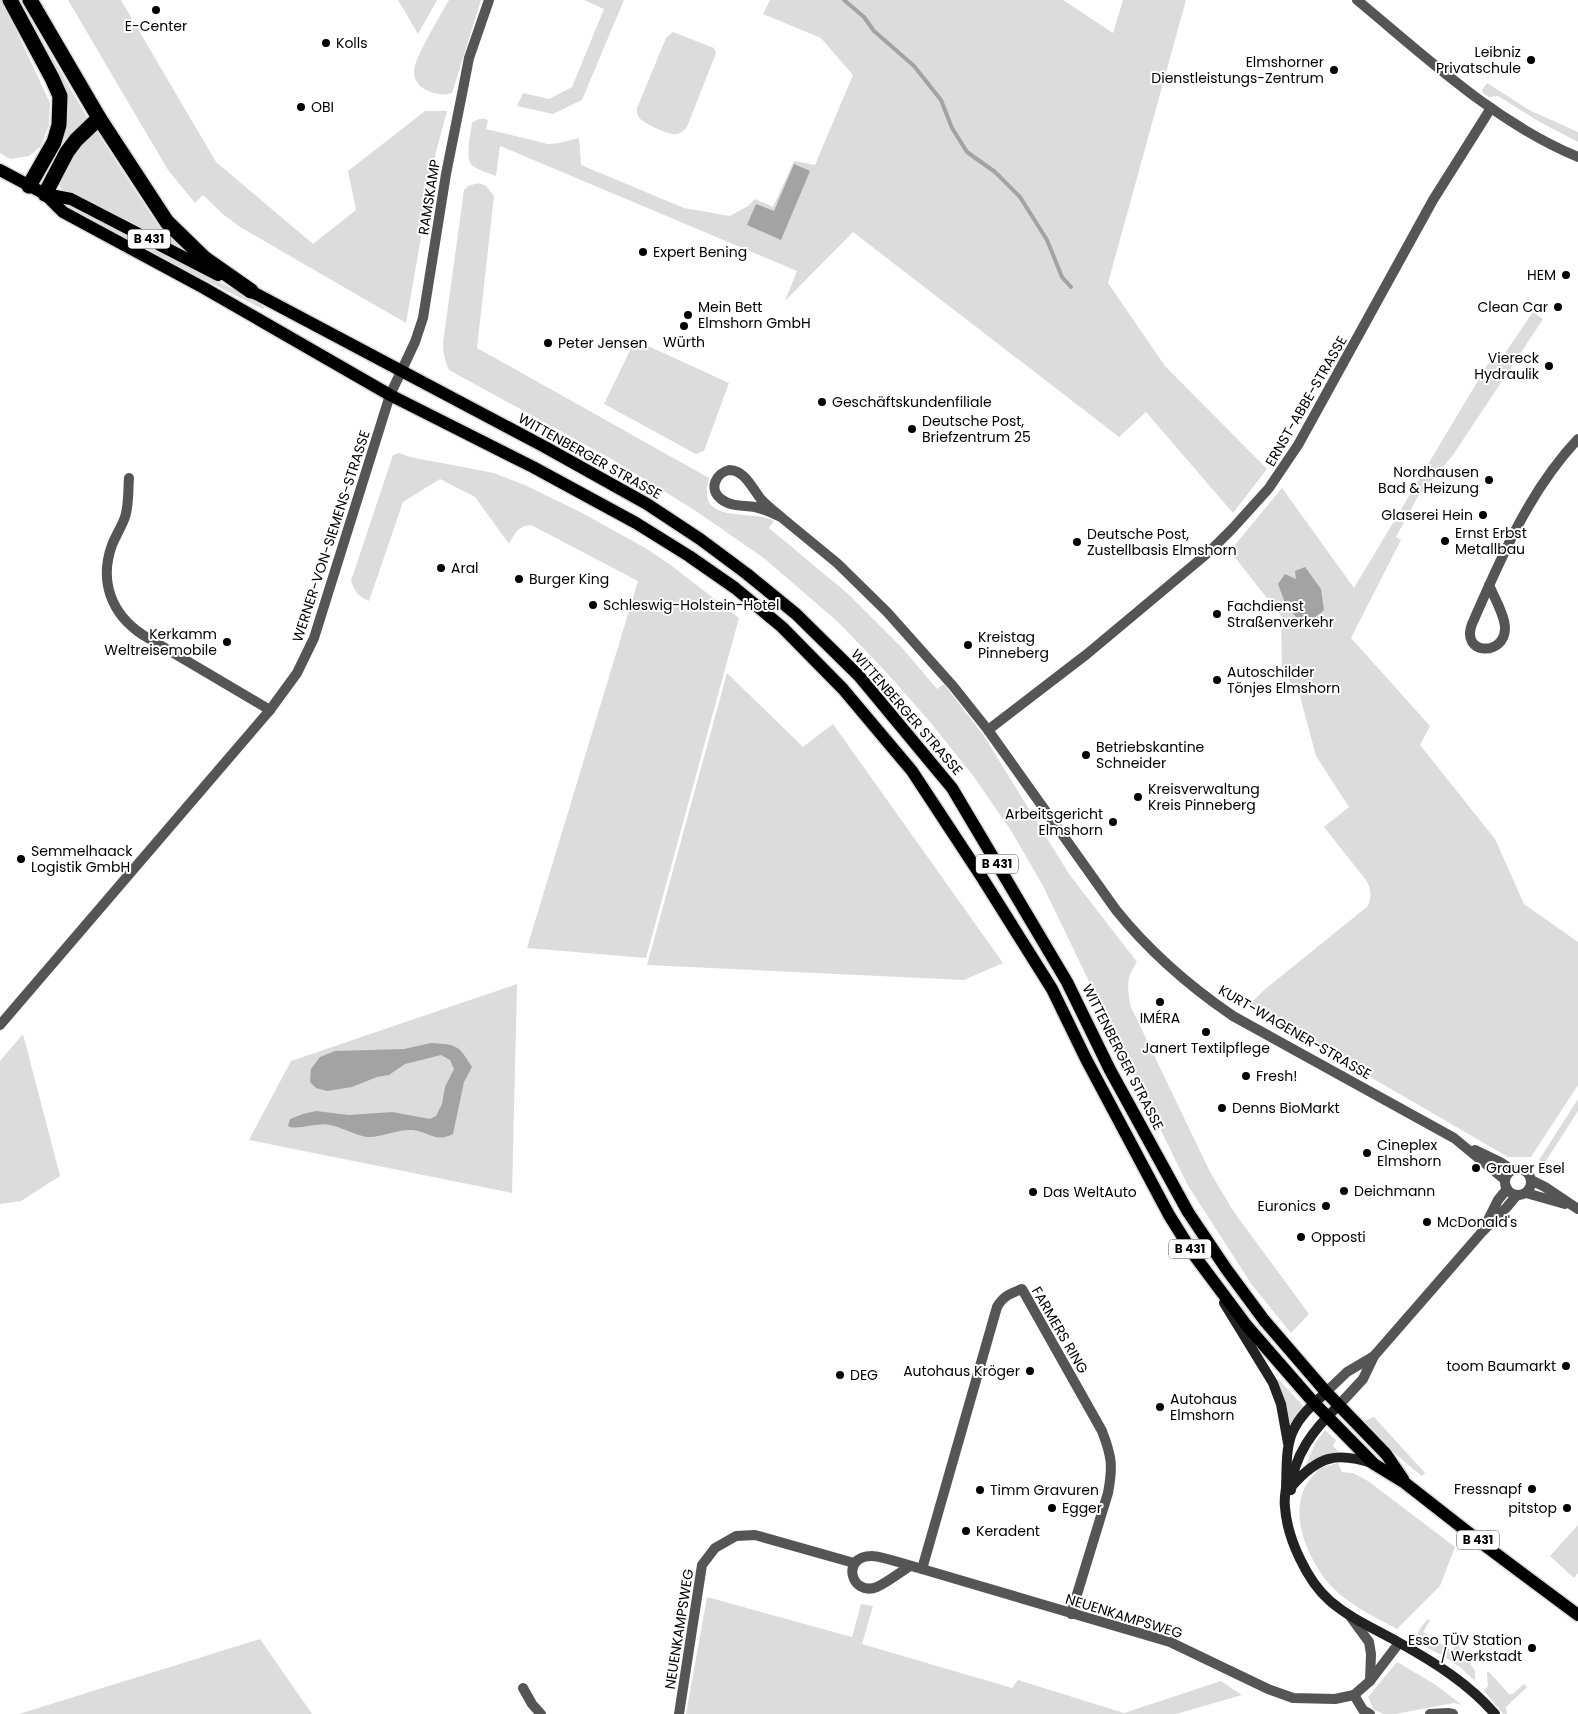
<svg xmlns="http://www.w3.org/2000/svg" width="1578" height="1714" font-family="Poppins,sans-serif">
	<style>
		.green { fill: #dcdcdc }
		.water { fill: #a3a3a3 }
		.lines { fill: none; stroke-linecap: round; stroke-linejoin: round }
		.stream { stroke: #a3a3a3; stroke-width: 4 }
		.primary-casing { stroke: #dbdbdb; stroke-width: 15 }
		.motorway-casing { stroke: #dbdbdb; stroke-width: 18 }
		.minor { stroke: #555; stroke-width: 10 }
		.tertiary { stroke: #555; stroke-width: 10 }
		.secondary { stroke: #222; stroke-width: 10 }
		.primary { stroke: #000; stroke-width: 12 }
		.motorway { stroke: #000; stroke-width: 15 }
		.poi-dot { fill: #000; stroke: #fff; stroke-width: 2 }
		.labels { text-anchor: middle; stroke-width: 4; stroke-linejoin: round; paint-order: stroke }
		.shield { fill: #fff; stroke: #4c4c4c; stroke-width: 1 }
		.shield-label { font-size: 12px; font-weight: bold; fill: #000 }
		.poi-label { font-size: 14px; fill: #000; stroke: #fff; text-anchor: start }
		.street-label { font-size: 14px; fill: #000; stroke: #fff }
	</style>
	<rect width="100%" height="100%" fill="#fff"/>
	<g class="green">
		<path d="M0,0h2l48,103 -1,22 -8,21 -12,10 -19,3 -10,-6z"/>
		<path d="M14,0h5l69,119 -27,34 -4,-3 5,-13 5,-21 -2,-23z"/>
		<path d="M68,0h53l95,162 97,82 43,-34 -8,-39 77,-60h22l-11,41 -30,171 -166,-96 -16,-12 -21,-20 -8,8 -27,-33z"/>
		<path d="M398,0h39l-19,34z"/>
		<path d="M449,0h32l-29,93c-10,3 -17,1 -26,-3 -7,-3 -13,-12 -12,-19 1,-15 27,-56 35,-71z"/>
		<path d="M584,0h40l-42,100 -29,14 -36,-8 6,-13 26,6 23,-12 32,-78z"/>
		<path d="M770,0h293l50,33 10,-33h63l-78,283 57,83 102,103 -34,44 -87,-101 -27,25 -266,-205 -68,69 12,-30 -297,-125 -4,30c-7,-3 -16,-5 -23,-10 -9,-6 -2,-33 -1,-43 6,-5 10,-5 16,-3l-2,9 62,15 11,-1 20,-5 2,27 103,43 46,8 18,-10 7,-7 18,8 21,-46 21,4 38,-90 -32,-37 -58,-24z"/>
		<path d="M673,32l41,16 2,5 -29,74c-4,4 -7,8 -14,7 -6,0 -33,-12 -35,-18 -1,-1 -1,-7 -1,-8l29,-70z"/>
		<path d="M1487,83l42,27 49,22v10l-40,-21 -40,-25 -9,1 -6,-4 -1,-3z"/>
		<path d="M95,129l62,95 23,23 -1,3 -117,-60 -5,-9 10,-20z"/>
		<path d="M478,183l8,3 8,10 -17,152 232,130c-1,5 -3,11 -2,16 1,28 48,16 67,27l-5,7 78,65 57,57 33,39 7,-5 40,52 85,138 68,88c-12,18 -9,24 -7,43l80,167 24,40 75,102 -18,19 -39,-48 -65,-101 -145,-300 -32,-55 -36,-52 -43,-54 -44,-50 -48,-50 -74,-64 -72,-50 -78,-48 -166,-91c-4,-9 -6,-17 -6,-27l21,-153 4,-4z"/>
		<path d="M71,205l194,101 -2,3 -108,-54 -86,-46z"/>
		<path d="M1533,312l10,7 -90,136 -35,41 -22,41 5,3 -50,98 79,88 -10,19 75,94 29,65 54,38v143l-47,72h-23l-260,-151 16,-16 104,-84c4,-10 3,-17 -2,-26l-42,-53 25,-20 -33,-51 -16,-60 -18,-26 -1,-54 -51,-65 52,-63 72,100 134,-224 13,-5z"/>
		<path d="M635,340l94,43 -25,68 -8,3 -92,-50z"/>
		<path d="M399,453l11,4 84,16 33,13 57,28 63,35 25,17 67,52 -93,340 -119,-10 111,-367 -107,-56c-13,1 -16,8 -22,19l-34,-47 -35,-18 -37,23 -34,99c-12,-6 -13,-8 -18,-20l42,-126z"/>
		<path d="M727,673l76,74 30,-23 170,239 -39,17 -317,-15z"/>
		<path d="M517,984l-5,209 -263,-53 42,-79z"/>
		<path d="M23,1034l37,142 -39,25 -21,3v-143z"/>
		<path d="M1578,1099v12l-34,53 -5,-4z"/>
		<path d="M1277,1379h1l27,29 -15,16 -5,-24z"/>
		<path d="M1374,1417l51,56 -3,3 -33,-27 -27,-27z"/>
		<path d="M1325,1430l11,10 -3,6 7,7 -28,9 -7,5 11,-25z"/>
		<path d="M1338,1463l4,9 11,1 15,8 87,66 -15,39 -43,43c-22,-12 -46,-23 -64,-41 -25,-26 -49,-80 -21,-111 2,-2 5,-7 7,-8 5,-3 13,-4 19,-6z"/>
		<path d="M1578,1525v48l-4,5 -24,-22z"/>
		<path d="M707,1597l145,40 9,-33 12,2 -11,38 150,44 6,-8 106,33 97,-32 21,14 -66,19h-490z"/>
		<path d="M1428,1619l2,1 -7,12 29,19 5,-7 1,1 17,26v10l-15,-14 -17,-11 -26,-14c-2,-9 6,-17 11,-23z"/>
		<path d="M260,1639l52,75h-293z"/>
		<path d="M1397,1662l39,23 26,20 -8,-2 -59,11h-11l-10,-4 -6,-13z"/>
		<path d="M1488,1671l21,23h4l11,-10 3,3 -21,20 1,7h-4l-19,-23 4,-5 -1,-14z"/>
	</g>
	<g class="water">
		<path d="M794,164l16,7 -29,69 -34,-15 9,-21 18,7z"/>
		<path d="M1305,567l16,22 3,21 -11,9 -17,-2 -11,-14 -7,-19 7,-10 11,5 -1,-8z"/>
		<path d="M431,1043c26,2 27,1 41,24l-8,15 -11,52c-17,9 -24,-2 -40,-4 -15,-1 -34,8 -46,7 -13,-2 -25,-10 -37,-12 -12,-3 -34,6 -42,1l2,-7 13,-5 13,-3 33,4 43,-3 38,7 6,-3 6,-12 3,-17 9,-18 -4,-9 -9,-5 -36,9 -16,11 -12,2 -25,10 -25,4 -11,-3 -6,-6 1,-13 9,-12 15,-6 69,-2z"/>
	</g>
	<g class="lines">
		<path class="stream" d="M844,0l20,17 10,14 40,35 27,34 11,28 15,24 28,20 25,25 27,43 15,37 9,10"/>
		<defs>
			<g id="primary">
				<path d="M0,170l45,24 18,18 141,76 186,107 143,72 103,56 53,33 46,32 47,39 61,62 69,82 69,105 71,113 34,70 83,156 25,40 53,71 68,78 59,60 31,19 78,61 95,71"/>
				<path d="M45,194l26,5 147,76"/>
				<path d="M243,287l302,160 102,57 53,35 47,35 49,40 63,62 93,112 115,194 43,88 78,142 39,58 37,50 62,72 60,62 17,25"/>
			</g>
			<g id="motorway">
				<path d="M10,0l42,78 8,18 -1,29 -5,17 -25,44"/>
				<path d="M30,0l69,118 68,104 37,36 47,33"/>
				<path d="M45,194l22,-42 9,-12 23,-22"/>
			</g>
		</defs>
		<use href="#primary" class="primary-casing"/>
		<use href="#motorway" class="motorway-casing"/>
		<g class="minor">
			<path d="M729,470c16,0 23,18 31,28 6,7 14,13 21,19 -9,-4 -17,-8 -26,-10 -12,-2 -24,0 -34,-8 -13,-10 -5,-26 8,-29z"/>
			<path d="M129,478c-1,12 0,27 -4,39 -3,9 -9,18 -13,28 -13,36 -1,69 31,90l127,75"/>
			<path d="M781,517l56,46 50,49 66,74 35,44 99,-76 122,-102 24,-24 36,-40 29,-43 135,-245 58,-92"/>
			<path d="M1489,585c5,12 16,31 16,43 0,29 -45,27 -33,-4 29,-66 57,-133 106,-185"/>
			<path d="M0,1025l270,-315 27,-37 17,-35 76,-243"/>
			<path d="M910,1566c-11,7 -22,16 -33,21 -26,10 -37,-31 -5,-31 10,0 38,10 50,13l248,73 98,47 25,9 42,1 19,-4 16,-14 29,-38"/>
			<path d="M922,1569l75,-262c6,-11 14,-14 25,-18l80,142c10,26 11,35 6,62l-37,121"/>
			<path d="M523,1688l9,16 9,10"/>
			<path d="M1354,1695l9,15 7,4"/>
			<path d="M679,1714l23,-149 13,-17 21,-12 19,-1 99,28"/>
			<path d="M1430,1714l18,-1 5,1"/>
		</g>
		<g class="tertiary">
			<path d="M1357,0c69,57 137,122 221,157"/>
			<path d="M390,395l25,-53 8,-24 23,-144 17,-85 6,-31 20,-58"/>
			<path d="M988,730l128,180c33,41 73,76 117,106l221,122 51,42"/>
			<path d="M1475,1150l25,12 12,8"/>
			<circle cx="1518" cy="1182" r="13"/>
			<path d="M1531,1180l14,7 33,22"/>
			<path d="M1526,1193l39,11"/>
			<path d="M1486,1224l12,-24 9,-11"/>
			<path d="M1326,1392l21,-20 27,-16"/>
			<path d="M1339,1405l24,-26 11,-23 108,-124 25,-25 10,-12"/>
			<path d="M1350,1616l19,26 2,12 -1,27"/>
		</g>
		<g class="secondary">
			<path d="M1224,1303l49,80 8,21 7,39"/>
			<path d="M1326,1392c-11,11 -25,22 -32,37 -9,17 -7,40 -8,59 -1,7 -2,13 -1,19 2,31 22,74 45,94 21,18 45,28 68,41 36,20 70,41 97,72"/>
			<path d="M1292,1486c26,-30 45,-35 82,-22"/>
			<path d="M1291,1490c2,-35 23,-61 48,-85"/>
		</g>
		<use href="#primary" class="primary"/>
		<use href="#motorway" class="motorway"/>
	</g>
	<g class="poi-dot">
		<circle cx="156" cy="10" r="5"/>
		<circle cx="326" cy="43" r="5"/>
		<circle cx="1531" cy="60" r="5"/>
		<circle cx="1334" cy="70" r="5"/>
		<circle cx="301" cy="107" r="5"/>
		<circle cx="643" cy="252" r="5"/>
		<circle cx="1566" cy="275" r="5"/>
		<circle cx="1558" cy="307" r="5"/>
		<circle cx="688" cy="315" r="5"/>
		<circle cx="684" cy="326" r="5"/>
		<circle cx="548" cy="343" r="5"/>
		<circle cx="1549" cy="366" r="5"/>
		<circle cx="822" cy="402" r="5"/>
		<circle cx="912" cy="429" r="5"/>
		<circle cx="1489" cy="480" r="5"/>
		<circle cx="1483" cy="515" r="5"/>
		<circle cx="1445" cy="541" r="5"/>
		<circle cx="1077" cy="542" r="5"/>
		<circle cx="441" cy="568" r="5"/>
		<circle cx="519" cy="579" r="5"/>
		<circle cx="593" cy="605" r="5"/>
		<circle cx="1217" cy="614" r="5"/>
		<circle cx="227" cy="642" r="5"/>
		<circle cx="968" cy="645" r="5"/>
		<circle cx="1217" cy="680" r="5"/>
		<circle cx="1086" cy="755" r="5"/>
		<circle cx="1138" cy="797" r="5"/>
		<circle cx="1113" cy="822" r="5"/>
		<circle cx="21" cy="859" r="5"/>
		<circle cx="1160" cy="1002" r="5"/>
		<circle cx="1206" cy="1032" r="5"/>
		<circle cx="1246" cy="1076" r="5"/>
		<circle cx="1222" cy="1108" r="5"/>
		<circle cx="1367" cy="1153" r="5"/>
		<circle cx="1476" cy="1168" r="5"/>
		<circle cx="1344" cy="1191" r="5"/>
		<circle cx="1033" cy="1192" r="5"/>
		<circle cx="1326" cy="1206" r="5"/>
		<circle cx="1427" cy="1222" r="5"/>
		<circle cx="1301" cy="1237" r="5"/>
		<circle cx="1566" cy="1366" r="5"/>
		<circle cx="1030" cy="1371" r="5"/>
		<circle cx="840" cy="1375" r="5"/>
		<circle cx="1160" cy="1407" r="5"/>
		<circle cx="1532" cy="1489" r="5"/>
		<circle cx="980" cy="1490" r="5"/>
		<circle cx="1052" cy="1508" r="5"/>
		<circle cx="1567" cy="1508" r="5"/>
		<circle cx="966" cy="1531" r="5"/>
		<circle cx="1532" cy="1648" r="5"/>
	</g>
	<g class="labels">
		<g class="shield">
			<rect x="128" y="229.5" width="42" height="19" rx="4"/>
			<rect x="976" y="854.5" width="42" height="19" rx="4"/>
			<rect x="1169" y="1239.5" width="42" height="19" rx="4"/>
			<rect x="1457" y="1530.5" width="42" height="19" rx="4"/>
		</g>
		<g class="shield-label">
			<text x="149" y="243">B 431</text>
			<text x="997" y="868">B 431</text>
			<text x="1190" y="1253">B 431</text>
			<text x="1478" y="1544">B 431</text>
		</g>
		<g class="poi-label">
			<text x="156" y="31" text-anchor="middle">E-Center</text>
			<text x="336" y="48">Kolls</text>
			<text x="1521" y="57" text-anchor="end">Leibniz<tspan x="1521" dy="16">Privatschule</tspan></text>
			<text x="1324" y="67" text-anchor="end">Elmshorner<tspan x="1324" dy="16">Dienstleistungs-Zentrum</tspan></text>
			<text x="311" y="112">OBI</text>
			<text x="653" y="257">Expert Bening</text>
			<text x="1556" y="280" text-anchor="end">HEM</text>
			<text x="698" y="312">Mein Bett<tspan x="698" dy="16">Elmshorn GmbH</tspan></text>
			<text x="1548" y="312" text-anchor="end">Clean Car</text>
			<text x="684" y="347" text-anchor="middle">Würth</text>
			<text x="558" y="348">Peter Jensen</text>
			<text x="1539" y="363" text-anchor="end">Viereck<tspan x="1539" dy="16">Hydraulik</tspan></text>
			<text x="832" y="407">Geschäftskundenfiliale</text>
			<text x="922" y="426">Deutsche Post,<tspan x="922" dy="16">Briefzentrum 25</tspan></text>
			<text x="1479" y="477" text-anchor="end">Nordhausen<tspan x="1479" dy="16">Bad &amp; Heizung</tspan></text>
			<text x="1473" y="520" text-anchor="end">Glaserei Hein</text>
			<text x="1455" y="538">Ernst Erbst<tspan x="1455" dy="16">Metallbau</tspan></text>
			<text x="1087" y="539">Deutsche Post,<tspan x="1087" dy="16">Zustellbasis Elmshorn</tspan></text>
			<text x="451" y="573">Aral</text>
			<text x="529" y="584">Burger King</text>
			<text x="603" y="610">Schleswig-Holstein-Hotel</text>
			<text x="1227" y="611">Fachdienst<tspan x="1227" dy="16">Straßenverkehr</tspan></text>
			<text x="217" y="639" text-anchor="end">Kerkamm<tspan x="217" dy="16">Weltreisemobile</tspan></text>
			<text x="978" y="642">Kreistag<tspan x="978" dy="16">Pinneberg</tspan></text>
			<text x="1227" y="677">Autoschilder<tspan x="1227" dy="16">Tönjes Elmshorn</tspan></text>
			<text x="1096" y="752">Betriebskantine<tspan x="1096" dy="16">Schneider</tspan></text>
			<text x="1148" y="794">Kreisverwaltung<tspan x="1148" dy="16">Kreis Pinneberg</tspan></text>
			<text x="1103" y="819" text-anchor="end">Arbeitsgericht<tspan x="1103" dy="16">Elmshorn</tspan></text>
			<text x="31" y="856">Semmelhaack<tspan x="31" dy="16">Logistik GmbH</tspan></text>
			<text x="1160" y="1023" text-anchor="middle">IMÉRA</text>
			<text x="1206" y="1053" text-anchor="middle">Janert Textilpflege</text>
			<text x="1256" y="1081">Fresh!</text>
			<text x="1232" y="1113">Denns BioMarkt</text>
			<text x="1377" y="1150">Cineplex<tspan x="1377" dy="16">Elmshorn</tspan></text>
			<text x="1486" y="1173">Grauer Esel</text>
			<text x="1354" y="1196">Deichmann</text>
			<text x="1043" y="1197">Das WeltAuto</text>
			<text x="1316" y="1211" text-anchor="end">Euronics</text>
			<text x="1437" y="1227">McDonald's</text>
			<text x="1311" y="1242">Opposti</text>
			<text x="1556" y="1371" text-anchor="end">toom Baumarkt</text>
			<text x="1020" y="1376" text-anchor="end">Autohaus Kröger</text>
			<text x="850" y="1380">DEG</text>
			<text x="1170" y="1404">Autohaus<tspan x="1170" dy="16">Elmshorn</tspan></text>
			<text x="1522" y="1494" text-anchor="end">Fressnapf</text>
			<text x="990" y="1495">Timm Gravuren</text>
			<text x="1062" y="1513">Egger</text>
			<text x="1557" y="1513" text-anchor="end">pitstop</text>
			<text x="976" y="1536">Keradent</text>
			<text x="1522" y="1645" text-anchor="end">Esso TÜV Station<tspan x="1522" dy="16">/ Werkstadt</tspan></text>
		</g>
		<g class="street-label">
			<text transform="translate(429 197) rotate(-81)" y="5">RAMSKAMP</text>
			<text transform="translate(1306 401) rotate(-60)" y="5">ERNST-ABBE-STRASSE</text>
			<text transform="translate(590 456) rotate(29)" y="5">WITTENBERGER STRASSE</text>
			<text transform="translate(331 536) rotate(-72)" y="5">WERNER-VON-SIEMENS-STRASSE</text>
			<text transform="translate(907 712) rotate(49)" y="5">WITTENBERGER STRASSE</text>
			<text transform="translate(1295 1032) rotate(30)" y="5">KURT-WAGENER-STRASSE</text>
			<text transform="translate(1123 1057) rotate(63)" y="5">WITTENBERGER STRASSE</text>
			<text transform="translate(1060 1330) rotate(60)" y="5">FARMERS RING</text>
			<text transform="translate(1124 1616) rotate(17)" y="5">NEUENKAMPSWEG</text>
			<text transform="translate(679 1629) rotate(-81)" y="5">NEUENKAMPSWEG</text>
		</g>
	</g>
</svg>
